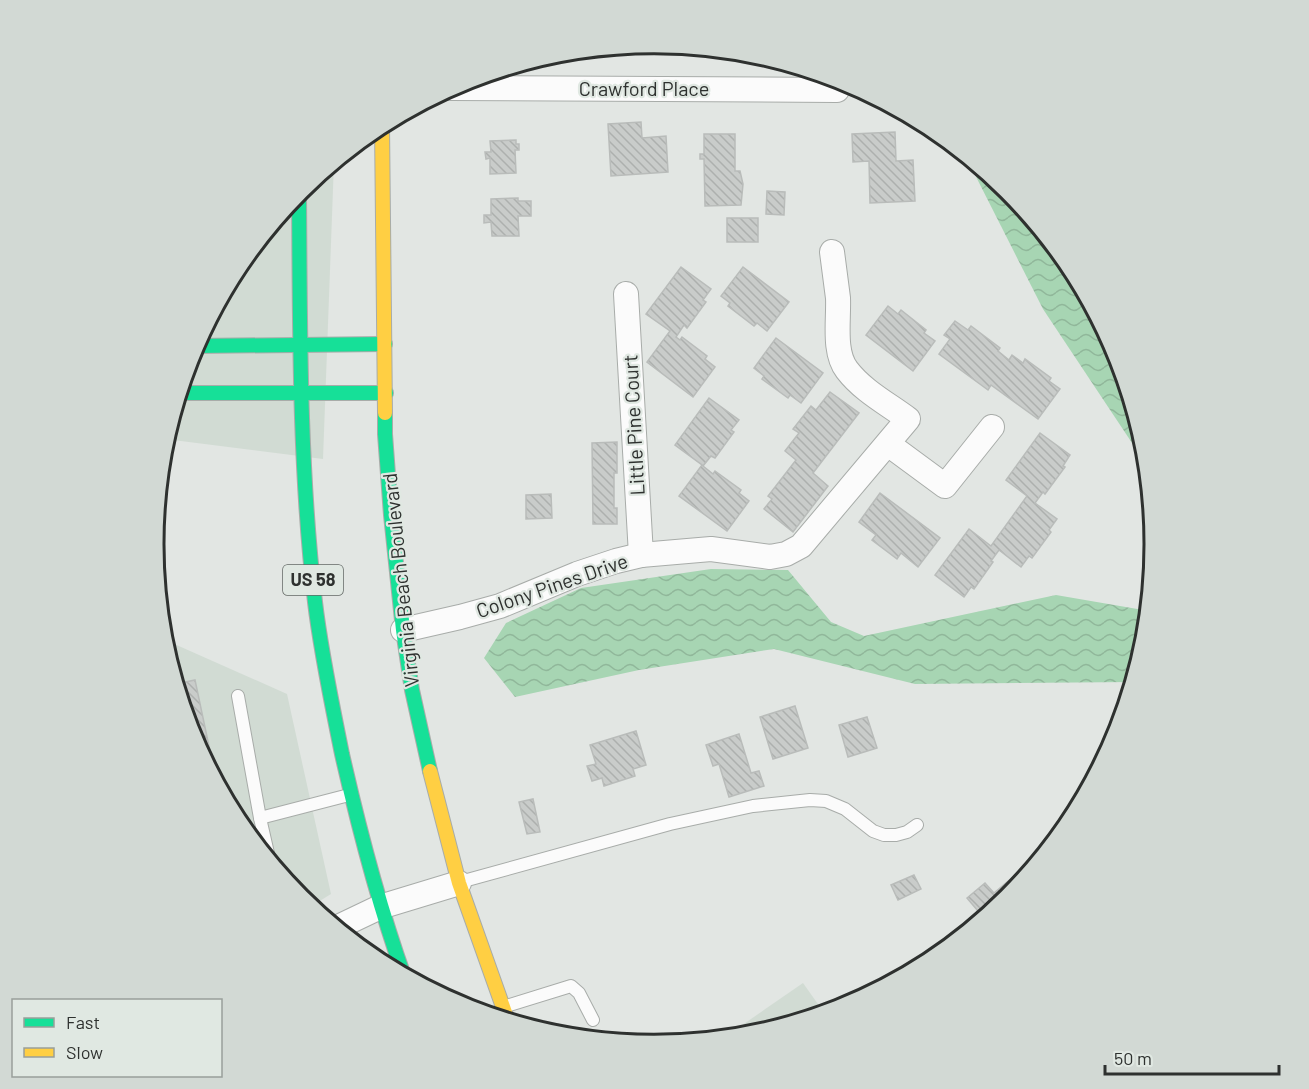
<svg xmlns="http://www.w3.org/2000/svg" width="1309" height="1089" font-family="Barlow,sans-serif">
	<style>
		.built { fill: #d1dbd3 }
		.water { fill: url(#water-waves) }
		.building { fill: url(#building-back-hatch); stroke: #b9bcba; stroke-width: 1.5 }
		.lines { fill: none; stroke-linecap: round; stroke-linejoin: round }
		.lane-casing { stroke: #a8aca9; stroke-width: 14 }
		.street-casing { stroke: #a8aca9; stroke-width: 26 }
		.fast-casing { stroke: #a8aca9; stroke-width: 16 }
		.slow-casing { stroke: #a8aca9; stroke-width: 16 }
		.lane { stroke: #fbfbfb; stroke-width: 12 }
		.street { stroke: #fbfbfb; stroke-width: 24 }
		.fast { stroke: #16e098; stroke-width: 14 }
		.slow { stroke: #ffcf43; stroke-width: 14 }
		.labels { text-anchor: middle; stroke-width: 4.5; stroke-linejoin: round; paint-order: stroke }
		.shield { fill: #e0e8e2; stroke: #636865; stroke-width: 1.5 }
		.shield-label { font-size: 18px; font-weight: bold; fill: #2e312f }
		.street-label { font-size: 20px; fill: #2e312f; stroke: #e0e8e2 }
		.rim { fill: none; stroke: #2e312f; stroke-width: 3 }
	</style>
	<defs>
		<pattern id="water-waves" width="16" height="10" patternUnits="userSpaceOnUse" patternTransform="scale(1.5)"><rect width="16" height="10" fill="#a7d5b3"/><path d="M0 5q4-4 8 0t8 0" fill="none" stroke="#90b79a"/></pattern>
		<pattern id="building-back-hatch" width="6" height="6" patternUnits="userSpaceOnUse" patternTransform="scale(1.5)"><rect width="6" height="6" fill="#c9ccca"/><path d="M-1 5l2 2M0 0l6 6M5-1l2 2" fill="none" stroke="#adb0ae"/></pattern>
	</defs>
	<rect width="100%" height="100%" fill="#e2e6e3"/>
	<g class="built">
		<path d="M334,162l-11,297 -158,-20 27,-87 46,-86 62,-76z"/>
		<path d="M163,639l124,55 44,200 -21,13 -10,-8 -62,-76 -46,-87z"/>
		<path d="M803,983l22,31 -73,22 -30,3z"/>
	</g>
	<g class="water">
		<path d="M964,153l45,37 62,76 46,87 29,94 2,20 -105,-158z"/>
		<path d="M711,569l77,1 43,52 33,14 192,-41 93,16 -3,32 -12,39 -219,2 -141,-35 -135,21 -124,27 -31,-39 22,-35 75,-35z"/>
	</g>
	<g class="building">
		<path d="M641,122l1,16 24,-2 2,36 -57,4 -3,-52z"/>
		<path d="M895,132l1,29 17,-1 2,41 -45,2 -1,-42 -16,1 -1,-28z"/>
		<path d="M704,134h31v37h5l3,13 -2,21 -36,1 -1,-47h-4v-5h4z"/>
		<path d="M516,140v4h3v6h-4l1,23 -26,1v-16l-4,1 -1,-7h6l-1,-11z"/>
		<path d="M767,191l18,1 -1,23 -18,-1z"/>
		<path d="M518,198v3h13v15h-13l1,20h-27l-1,-14 -7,1v-8h7v-16z"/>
		<rect x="727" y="218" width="31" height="24"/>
		<path d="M681,267l30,22 -8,11 3,2 -19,26 -3,-3 -8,12 4,3 2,-3 25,19 -2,3 10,8 -22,30 -46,-35 23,-31 -24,-17z"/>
		<path d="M743,267l46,35 -22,29 -10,-8 -3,3 -26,-20 2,-3 -9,-7z"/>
		<path d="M888,306l10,8 3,-4 25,20 -2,3 11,8 -22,30 -47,-36z"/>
		<path d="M955,321l13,9 3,-4 29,22 -2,3 11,9 3,-5 11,8 2,-4 26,19 -2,3 11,8 -22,30 -47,-34 -3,5 -49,-36 11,-15 -6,-4z"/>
		<path d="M776,338l47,35 -22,30 -11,-8 -2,3 -26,-19 2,-3 -10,-8z"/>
		<path d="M830,392l29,21 -46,60 15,13 -35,46 -29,-23 8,-10 -4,-3 28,-36 -11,-9 14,-18 -6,-4 18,-23 5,4z"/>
		<path d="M709,398l30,22 -8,10 3,2 -19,26 -4,-2 -8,10 10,8 2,-3 26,19 -2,3 10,8 -22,30 -48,-35 23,-31 -27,-20z"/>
		<path d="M1040,433l30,22 -7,11 2,1 -20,27 -2,-2 -8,11 22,16 -8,11 2,2 -19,26 -3,-2 -8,11 -22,-17 -8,11 2,1 -19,27 -3,-2 -7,10 -29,-22 34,-46 22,17 36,-50 -21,-16z"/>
		<path d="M617,442v31h-3v35h3v16h-24l-1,-81z"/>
		<path d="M880,493l60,45 -22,29 -17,-14 -4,6 -25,-19 4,-5 -17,-13z"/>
		<path d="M551,494l1,24 -26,1v-24z"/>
		<path d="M195,680l22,104 -25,-48 -16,-52z"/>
		<path d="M795,706l13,42 -35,11 -13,-42z"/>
		<path d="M867,717l10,31 -29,9 -9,-32z"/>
		<path d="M636,731l10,34 -13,4 2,7 -31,10 -2,-8 -10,3 -5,-15 9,-2 -6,-19z"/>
		<path d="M739,734l12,39 8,-2 5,15 -35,11 -10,-33 -6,2 -7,-21z"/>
		<path d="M533,799l7,33 -13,2 -8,-32z"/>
		<path d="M1020,871l6,7 -17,21 -1,1 -2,-2 -23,19 -16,-19 18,-15 9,10z"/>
		<path d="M914,875l7,14 -23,11 -7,-15z"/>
	</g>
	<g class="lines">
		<defs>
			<g id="lane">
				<path d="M238,696l22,122 10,44"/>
				<path d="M260,818l89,-23"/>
				<path d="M460,882l210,-58 83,-18 57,-6 16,1 19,8 28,22 11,4h12l11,-3 10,-7"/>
				<path d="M503,1007l68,-21 8,7 14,27"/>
			</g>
			<g id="street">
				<path d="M451,88l386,2"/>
				<path d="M626,294l15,261"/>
				<path d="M888,444l57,42 47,-59"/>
				<path d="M403,630l57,-13 40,-11 77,-32 39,-13 25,-6 70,-6 59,8 16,-3 15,-8 107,-127c-20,-15 -45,-28 -61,-49 -14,-18 -8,-50 -9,-72 -2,-16 -4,-31 -6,-46"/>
				<path d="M336,928l44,-21 79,-24"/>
			</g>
			<g id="fast">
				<path d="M299,191c1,137 0,275 16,411 6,51 17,102 27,152 17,75 36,149 62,222"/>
				<path d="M195,346l190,-2"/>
				<path d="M180,393h206"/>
				<path d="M385,413v21l6,81 12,115 9,60 18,81"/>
			</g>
			<g id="slow">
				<path d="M382,125l3,288"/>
				<path d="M430,771l29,112 49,138"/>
			</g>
		</defs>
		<use href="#lane" class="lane-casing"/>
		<use href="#street" class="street-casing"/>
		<use href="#fast" class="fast-casing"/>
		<use href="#slow" class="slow-casing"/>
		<use href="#lane" class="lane"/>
		<use href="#street" class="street"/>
		<use href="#fast" class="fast"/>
		<use href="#slow" class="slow"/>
	</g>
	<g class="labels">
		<rect class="shield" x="283" y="565" width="60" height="30" rx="4.5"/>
		<g class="shield-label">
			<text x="313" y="586">US 58</text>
		</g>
		<g class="street-label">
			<text x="644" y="96">Crawford Place</text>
			<text transform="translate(634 425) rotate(-93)" y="7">Little Pine Court</text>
			<text transform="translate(401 580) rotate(-96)" y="7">Virginia Beach Boulevard</text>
			<text transform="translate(552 586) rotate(-19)" y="7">Colony Pines Drive</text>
		</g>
	</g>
	<path d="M0 0H1309V1089H0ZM164 544a490 490 0 1 1 980 0a490 490 0 1 1-980 0Z" fill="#d2d9d4" fill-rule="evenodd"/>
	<path class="rim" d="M164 544a490 490 0 1 1 980 0a490 490 0 1 1-980 0Z"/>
	<rect x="12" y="999" width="210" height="78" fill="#e0e8e2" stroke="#999f9a" stroke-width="1.5"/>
	<rect x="24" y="1018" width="30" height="9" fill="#16e098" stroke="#999f9a" stroke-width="1.5"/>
	<text x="66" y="1029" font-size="18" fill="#2e312f">Fast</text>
	<rect x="24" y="1048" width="30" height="9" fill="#ffcf43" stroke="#999f9a" stroke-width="1.5"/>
	<text x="66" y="1059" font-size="18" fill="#2e312f">Slow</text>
	<path d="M1105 1065v9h174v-9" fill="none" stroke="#2e312f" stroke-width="3"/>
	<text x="1114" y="1065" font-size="18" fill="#2e312f" stroke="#e0e8e2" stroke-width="4.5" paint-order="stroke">50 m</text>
</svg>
